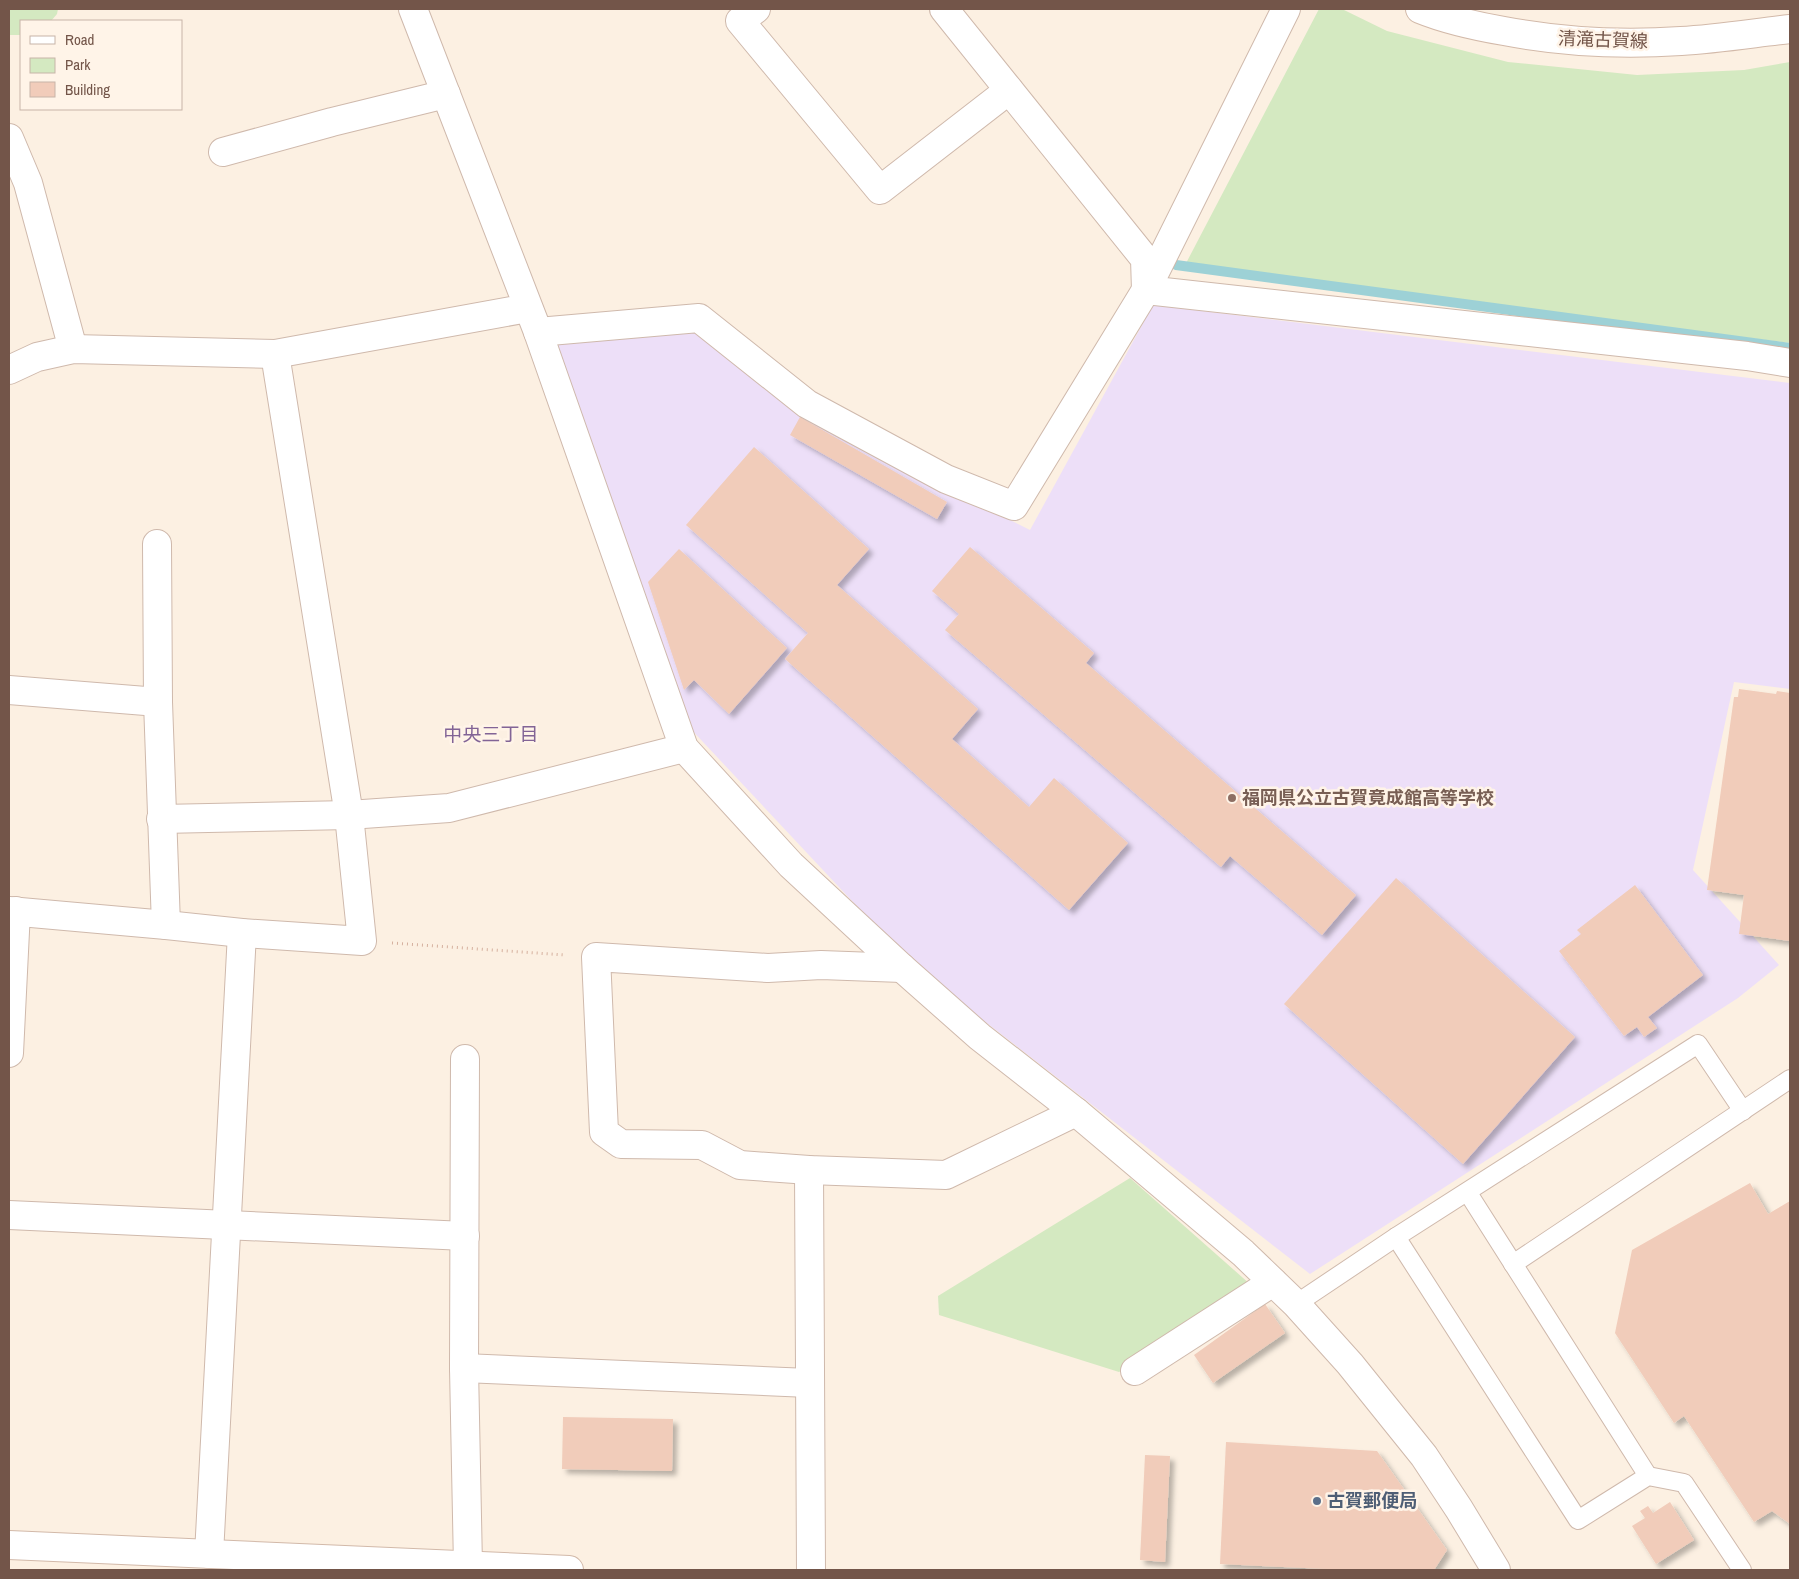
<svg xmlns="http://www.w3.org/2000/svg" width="1799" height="1579" font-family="'Archivo Narrow','Noto Sans JP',sans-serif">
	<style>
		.education { fill: #eddff8 }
		.green { fill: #d4e9c1 }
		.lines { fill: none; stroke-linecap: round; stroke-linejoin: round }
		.stream { stroke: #9dd1d6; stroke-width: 10 }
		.building { fill: #f1ccba; filter: url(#shadow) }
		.lane-casing { stroke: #cfb9ac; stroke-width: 20 }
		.street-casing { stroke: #cfb9ac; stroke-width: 30 }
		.secondary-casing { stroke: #d2b9a9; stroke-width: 30 }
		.path { stroke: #d5b09e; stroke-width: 3; stroke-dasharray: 1 4; stroke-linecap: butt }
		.lane { stroke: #fff; stroke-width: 18 }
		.street { stroke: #fff; stroke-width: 28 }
		.secondary { stroke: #fff; stroke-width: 28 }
		.education-dot { fill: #8d6e63; stroke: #fff4e8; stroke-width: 2 }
		.service-dot { fill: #5c6f8a; stroke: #fff4e8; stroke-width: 2 }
		.labels { text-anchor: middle; stroke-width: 5; stroke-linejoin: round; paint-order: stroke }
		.street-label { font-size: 18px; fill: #735549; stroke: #fff4e8 }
		.education-label { font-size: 18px; font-weight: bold; fill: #785e54; stroke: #fff4e8; text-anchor: start }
		.service-label { font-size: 18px; font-weight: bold; fill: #4e5e75; stroke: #fff4e8; text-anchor: start }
		.neighbourhood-label { font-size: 19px; fill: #826496; stroke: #fff4e8 }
	</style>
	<defs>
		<filter id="shadow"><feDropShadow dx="4.5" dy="4.5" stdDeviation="2.5" flood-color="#0004"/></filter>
	</defs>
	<rect width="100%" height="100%" fill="#fcf0e2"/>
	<path class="education" d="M1153,305l637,78v306l-56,-7 -41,188 86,95 -41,33 -428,276 -398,-309 -224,-239 -136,-392 138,-6 109,87 231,115z"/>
	<g class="green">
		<path d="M9,9h49l-1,5 -6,7h-30v14h-12z"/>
		<path d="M1319,9h23l45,22 121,31 129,13 107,-5 46,-8v281l-607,-74z"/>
		<path d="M1130,1178l121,107 -132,87 -180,-57 -1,-19z"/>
	</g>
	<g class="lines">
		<path class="stream" d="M1176,265l614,83"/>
	</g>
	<g class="building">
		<path d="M800,417l147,85 -10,17 -147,-84z"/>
		<path d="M754,447l115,102 -32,36 141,124 -26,30 77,68 25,-29 74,65 -59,67 -284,-251 23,-26 -122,-108z"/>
		<path d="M970,547l124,106 -8,10 270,232 -34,40 -92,-79 -9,11 -276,-237 14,-16 -27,-23z"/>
		<path d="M679,549l108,99 -58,66 -35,-34 -10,10 -36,-108z"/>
		<path d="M1739,689l37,5 1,-3 13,2v248l-51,-7 5,-39 -37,-5 27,-193h4z"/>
		<path d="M1396,878l179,159 -112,127 -179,-160z"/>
		<path d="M1635,885l68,90 -55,42 9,11 -13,9 -7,-10 -13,9 -65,-85 22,-17 -4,-4z"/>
		<path d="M1750,1183l18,31 22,-13v323l-18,-13 -18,11 -70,-106 -10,7 -59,-90 17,-83z"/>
		<path d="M1265,1304l20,29 -72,50 -19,-28z"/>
		<path d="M563,1417l110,2 -1,52 -110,-2z"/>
		<path d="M1226,1442l151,9 70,99 -13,20h-85l-129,-6z"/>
		<path d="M1145,1455l25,1 -5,106 -25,-2z"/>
		<path d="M1670,1502l24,38 -38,24 -24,-38 13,-8 -5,-7 8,-5 5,7z"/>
	</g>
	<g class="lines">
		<defs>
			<g id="lane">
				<path d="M1468,1193l180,283"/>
				<path d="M1396,1237l182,283 70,-44 36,7 58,87"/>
				<path d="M1513,1264l277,-185"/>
				<path d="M1296,1304l100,-67 302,-193 45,67"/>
			</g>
			<g id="street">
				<path d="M413,9l125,323 146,416 107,117 111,103 78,69 96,75 167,141 53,51 54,60 74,92 35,53 37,61"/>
				<path d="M756,9l-16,12 140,169 129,-100"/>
				<path d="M944,9l201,250 1,31"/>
				<path d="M9,138l19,45 45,166"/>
				<path d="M223,152l109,-30 114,-28"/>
				<path d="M1146,290l601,66 43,7"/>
				<path d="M538,332l161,-14 108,86 139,75 68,27 132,-216 140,-281"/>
				<path d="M9,370l28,-13 36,-8 202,5 253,-46"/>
				<path d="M157,544l1,158"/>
				<path d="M9,690l149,12 8,223"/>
				<path d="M161,819l188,-4 100,-7 235,-60"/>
				<path d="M9,911l157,14 76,8 120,8 -13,-126 -74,-461"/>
				<path d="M902,968l-81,-3 -53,3 -172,-11 8,175 17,12 81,1 38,20 69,5 137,5 130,-63"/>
				<path d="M9,1053l7,-142"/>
				<path d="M465,1059l-1,309 4,198"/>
				<path d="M809,1170l2,400"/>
				<path d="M9,1215l456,21"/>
				<path d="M464,1368l345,15"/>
				<path d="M1135,1371l138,-89"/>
				<path d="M209,1554l33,-621"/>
			</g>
			<g id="secondary">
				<path d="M1420,9c27,11 55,17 84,22 58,11 118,14 177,10 36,-2 73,-8 109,-12"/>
				<path d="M9,1545l560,25"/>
			</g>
		</defs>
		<use href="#lane" class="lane-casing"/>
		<use href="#street" class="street-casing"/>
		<use href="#secondary" class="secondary-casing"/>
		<path class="path" d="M392,943l173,12"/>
		<use href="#lane" class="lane"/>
		<use href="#street" class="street"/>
		<use href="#secondary" class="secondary"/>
	</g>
	<circle class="education-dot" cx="1232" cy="798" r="5"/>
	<circle class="service-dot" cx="1317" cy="1501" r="5"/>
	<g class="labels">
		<g class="street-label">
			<text transform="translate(1603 40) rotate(2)" y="6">清滝古賀線</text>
		</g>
		<g class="education-label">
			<text x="1242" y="804">福岡県公立古賀竟成館高等学校</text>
		</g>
		<g class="service-label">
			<text x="1327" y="1507">古賀郵便局</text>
		</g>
		<g class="neighbourhood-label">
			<text x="491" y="741">中央三丁目</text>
		</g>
	</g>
	<rect width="1799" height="1579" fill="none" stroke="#735549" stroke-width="20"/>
	<rect x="20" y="20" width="162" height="90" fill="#fff4e8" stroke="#c7b4a8"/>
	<rect x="30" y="36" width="25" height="8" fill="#ffffff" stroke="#c7b4a8"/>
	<text x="65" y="45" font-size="15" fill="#735549">Road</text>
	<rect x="30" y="58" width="25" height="15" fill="#d4e9c1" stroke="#c7b4a8"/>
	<text x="65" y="70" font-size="15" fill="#735549">Park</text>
	<rect x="30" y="82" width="25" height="15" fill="#f1ccba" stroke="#c7b4a8"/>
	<text x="65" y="95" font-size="15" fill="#735549">Building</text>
</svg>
